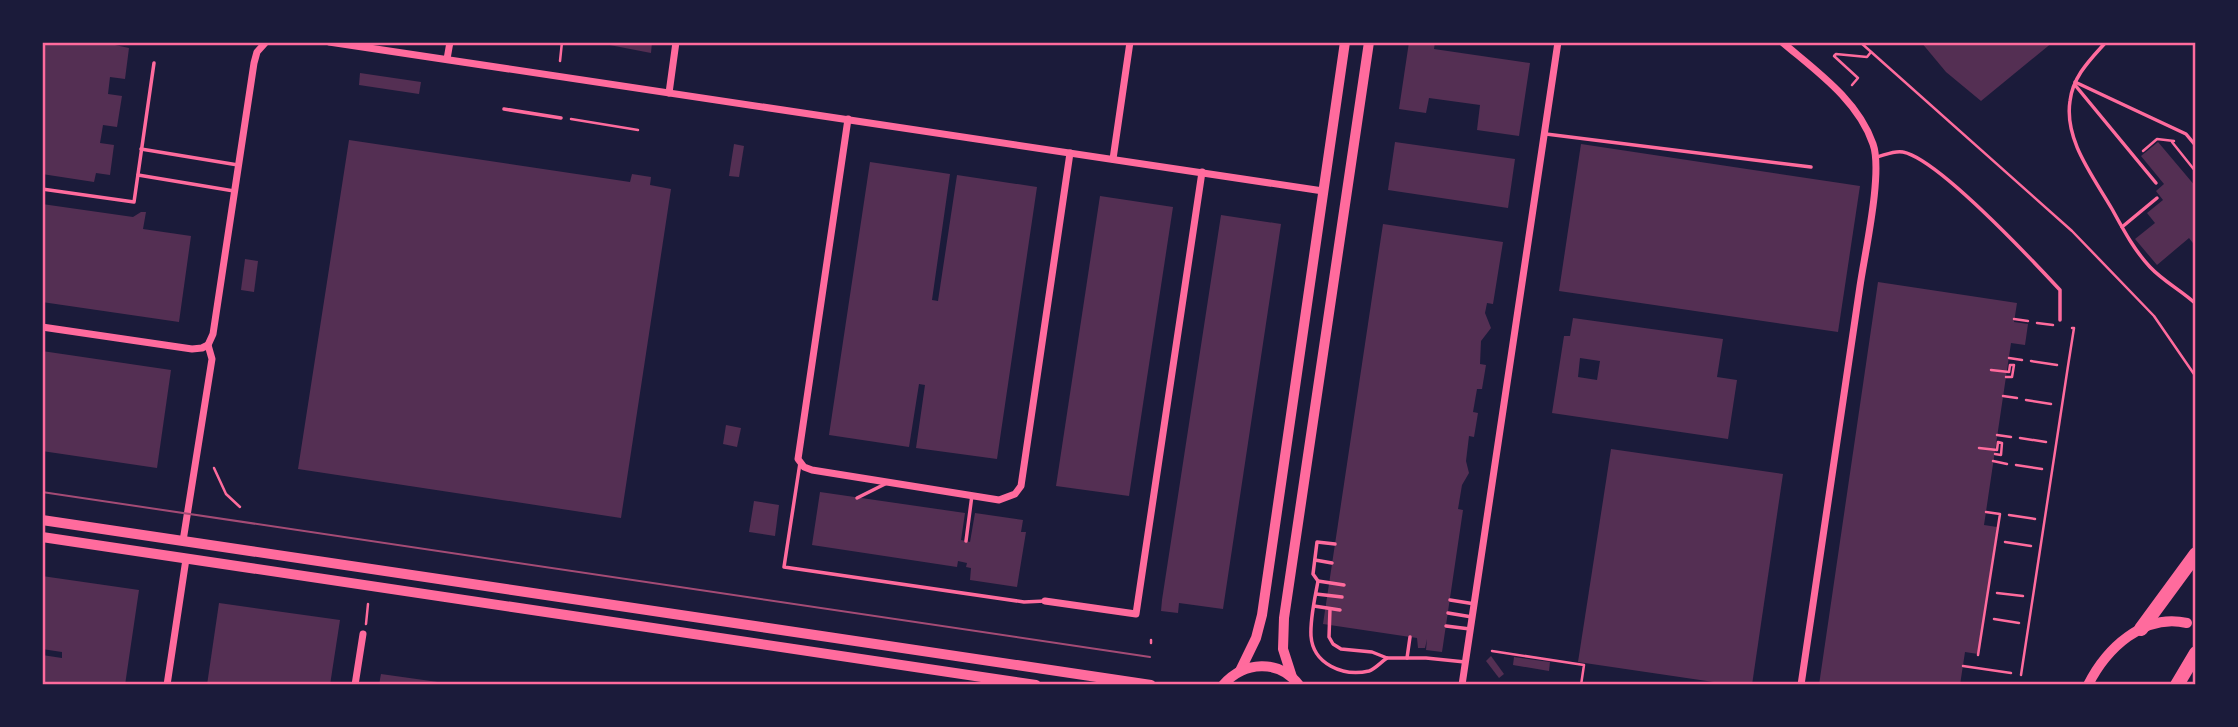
<svg xmlns="http://www.w3.org/2000/svg" width="2238" height="727" font-family="Quicksand,sans-serif">
	<style>
		.building { fill: #542f53; fill-rule: evenodd }
		.lines { fill: none; stroke-linecap: round; stroke-linejoin: round }
		.path { stroke: #ff6b9d; stroke-width: 2.5 }
		.service { stroke: #ff6b9d; stroke-width: 3.5 }
		.minor { stroke: #ff6b9d; stroke-width: 7 }
		.secondary { stroke: #ff6b9d; stroke-width: 10 }
		.motorway { stroke: #ff6b9d; stroke-width: 14 }
		.tram { stroke: #a44b75; stroke-width: 2 }
		.neatline { fill: none; stroke: #ff6b9d; stroke-width: 2.5 }
	</style>
	<rect width="100%" height="100%" fill="#1b1b3a"/>
	<g class="building">
		<path d="M42,42h74l-1,3 14,3 -4,31 -15,-2 -2,17 14,2 -5,31 -14,-2 -3,18 14,2 -4,30 -14,-2 -2,9 -52,-8z"/>
		<path d="M594,42h58l-1,11z"/>
		<path d="M1409,42h26l-1,7 96,14 -11,73 -42,-6 3,-25 -51,-7 -3,15 -27,-4z"/>
		<path d="M1921,42h132l-72,59 -35,-29z"/>
		<path d="M360,73l61,9 -2,12 -60,-9z"/>
		<path d="M349,140l281,42 2,-8 19,3 -1,8 21,4 -50,329 -323,-49z"/>
		<path d="M1395,142l120,17 -7,49 -120,-18z"/>
		<path d="M2158,142l38,45v60l-7,-9 -32,27 -22,-26 20,-16 -8,-10 16,-13 -7,-9 8,-7 -23,-28z"/>
		<path d="M734,144l10,2 -5,31 -10,-1z"/>
		<path d="M1581,144l279,42 -22,146 -279,-41z"/>
		<path d="M870,162l80,12 -18,126 6,1 19,-126 80,12 -40,272 -81,-11 9,-63 -6,-1 -10,63 -80,-12z"/>
		<path d="M1100,196l73,11 -44,289 -73,-10z"/>
		<path d="M42,204l91,13 8,-5h5l-3,17 48,7 -12,86 -137,-20z"/>
		<path d="M1221,215l60,9 -58,385 -44,-6 -1,10 -17,-2 1,-11z"/>
		<path d="M1383,224l120,18 -10,62 -6,-1 -2,10 6,15 -10,13 -1,23 6,1 -4,24h-5l-4,23 5,1 -4,24 -5,-1 -3,25 3,12 -7,12 -4,24 5,1 -21,142 -16,-2 1,-11 -2,9h-7l-1,-10 -94,-14z"/>
		<path d="M245,259l13,2 -4,31 -13,-2z"/>
		<path d="M1878,282l139,21 -3,19 14,2 -3,21 -14,-2 -27,182 13,2 -19,127 -13,-2 -5,33h-141z"/>
		<path d="M1573,318l150,21 -6,38 20,3 -9,59 -176,-26 12,-77h6zM1580,358l20,3 -3,19 -19,-3z"/>
		<path d="M42,351l129,19 -14,98 -115,-17z"/>
		<path d="M726,425l15,3 -4,19 -14,-3z"/>
		<path d="M1611,449l172,25 -31,211h-18l-156,-23z"/>
		<path d="M820,492l145,21 -4,27 9,2 5,-29 48,7 -2,12h5l-9,55 -47,-7 1,-12 -5,-1 1,-4 -9,-2 -1,6 -145,-22z"/>
		<path d="M754,501l25,4 -4,31 -26,-4z"/>
		<path d="M42,576l97,14 -14,95h-83v-30l20,3v-6l-20,-3z"/>
		<path d="M219,603l121,17 -10,65h-123z"/>
		<path d="M1491,656l13,18 -5,4 -13,-17z"/>
		<path d="M1514,657l36,5 -1,9 -36,-6z"/>
		<path d="M381,674l64,9 -1,2h-65z"/>
	</g>
	<g class="lines">
		<g class="path">
			<path d="M1860,42l212,189 82,85 42,61"/>
			<path d="M560,61l2,-19"/>
			<path d="M1852,85l6,-7 -24,-22 2,-2 31,3 4,-5"/>
			<path d="M571,119l67,11"/>
			<path d="M2172,142l24,30"/>
			<path d="M2143,151l14,-12 17,2"/>
			<path d="M2014,319l14,2"/>
			<path d="M2037,323l16,2"/>
			<path d="M2009,358l13,2"/>
			<path d="M2031,361l26,4"/>
			<path d="M1991,370l18,2 1,-7h4l-2,12h-6"/>
			<path d="M2003,396l14,2"/>
			<path d="M2026,400l25,4"/>
			<path d="M1997,435l14,2"/>
			<path d="M2020,438l26,4"/>
			<path d="M1979,448l18,2 1,-8 4,1 -1,12 -6,-1"/>
			<path d="M1993,461l14,3"/>
			<path d="M2016,465l26,4"/>
			<path d="M214,468l12,26 14,13"/>
			<path d="M2009,515l26,4"/>
			<path d="M2005,542l26,4"/>
			<path d="M1997,593l26,3"/>
			<path d="M1994,619l25,4"/>
			<path d="M366,624l2,-20"/>
			<path d="M1151,643v-3"/>
			<path d="M1492,651l92,14 -3,20"/>
			<path d="M1978,655l22,-141 -14,-2"/>
			<path d="M1963,666l48,7"/>
			<path d="M2021,675l47,-309 6,-38h-2"/>
		</g>
		<g class="service">
			<path d="M2106,42c-16,18 -33,34 -36,59 -6,39 23,75 42,108 11,20 22,41 38,58 13,14 32,24 46,37"/>
			<path d="M2075,82l111,52 10,12"/>
			<path d="M2075,85l81,98"/>
			<path d="M504,109l57,9"/>
			<path d="M1546,134l265,33"/>
			<path d="M141,149l97,16"/>
			<path d="M1877,157c8,-2 18,-7 26,-5 35,7 130,109 157,138v30"/>
			<path d="M138,175l96,16"/>
			<path d="M42,189l92,13 20,-139"/>
			<path d="M2122,227l35,-29"/>
			<path d="M800,463l-16,104 240,35 21,-1"/>
			<path d="M857,498l30,-15"/>
			<path d="M966,541l6,-46"/>
			<path d="M1335,544l-18,-2 -4,32 5,7c-3,17 -8,37 -7,55 2,28 32,41 58,35 6,-2 12,-9 18,-13"/>
			<path d="M1315,560l17,3"/>
			<path d="M1318,581l26,4"/>
			<path d="M1316,594l26,3"/>
			<path d="M1450,600l25,4"/>
			<path d="M1314,606l26,4"/>
			<path d="M1330,609l-1,28 4,7 8,5 31,3 15,6h39l39,4"/>
			<path d="M1448,613l24,4"/>
			<path d="M1446,626l24,3"/>
			<path d="M1407,658l3,-21"/>
		</g>
		<g class="minor">
			<path d="M329,42l994,149"/>
			<path d="M1782,42c34,29 76,58 91,102 10,28 -8,108 -13,142 -19,133 -39,266 -59,399"/>
			<path d="M447,59l3,-17"/>
			<path d="M669,93l7,-51"/>
			<path d="M848,119l-50,340 6,8 8,3 187,30 16,-6 6,-8 49,-333"/>
			<path d="M1113,159l17,-117"/>
			<path d="M42,327l150,22 10,-1 6,-3"/>
			<path d="M183,541l29,-182 -4,-14 5,-11 41,-271 3,-11 9,-10"/>
			<path d="M1045,601l91,13 66,-442"/>
			<path d="M167,685l19,-126"/>
			<path d="M355,685l8,-51"/>
			<path d="M1462,685l96,-643"/>
		</g>
		<g class="secondary">
			<path d="M42,520l1109,165"/>
			<path d="M42,537l994,148"/>
			<path d="M1240,671l16,-33 6,-23 83,-573"/>
			<path d="M1292,677l-9,-28 1,-31 85,-576"/>
			<path d="M1223,685c21,-24 56,-26 76,0"/>
			<path d="M2088,685c18,-36 55,-72 99,-62"/>
		</g>
		<g class="motorway">
			<path d="M2141,629l55,-75"/>
			<path d="M2177,685l19,-32"/>
		</g>
		<path class="tram" d="M42,492l1108,165"/>
	</g>
	<rect width="2238" height="727" fill="none" stroke="#1b1b3a" stroke-width="88"/>
	<rect x="44" y="44" width="2150" height="639" class="neatline"/>
</svg>
